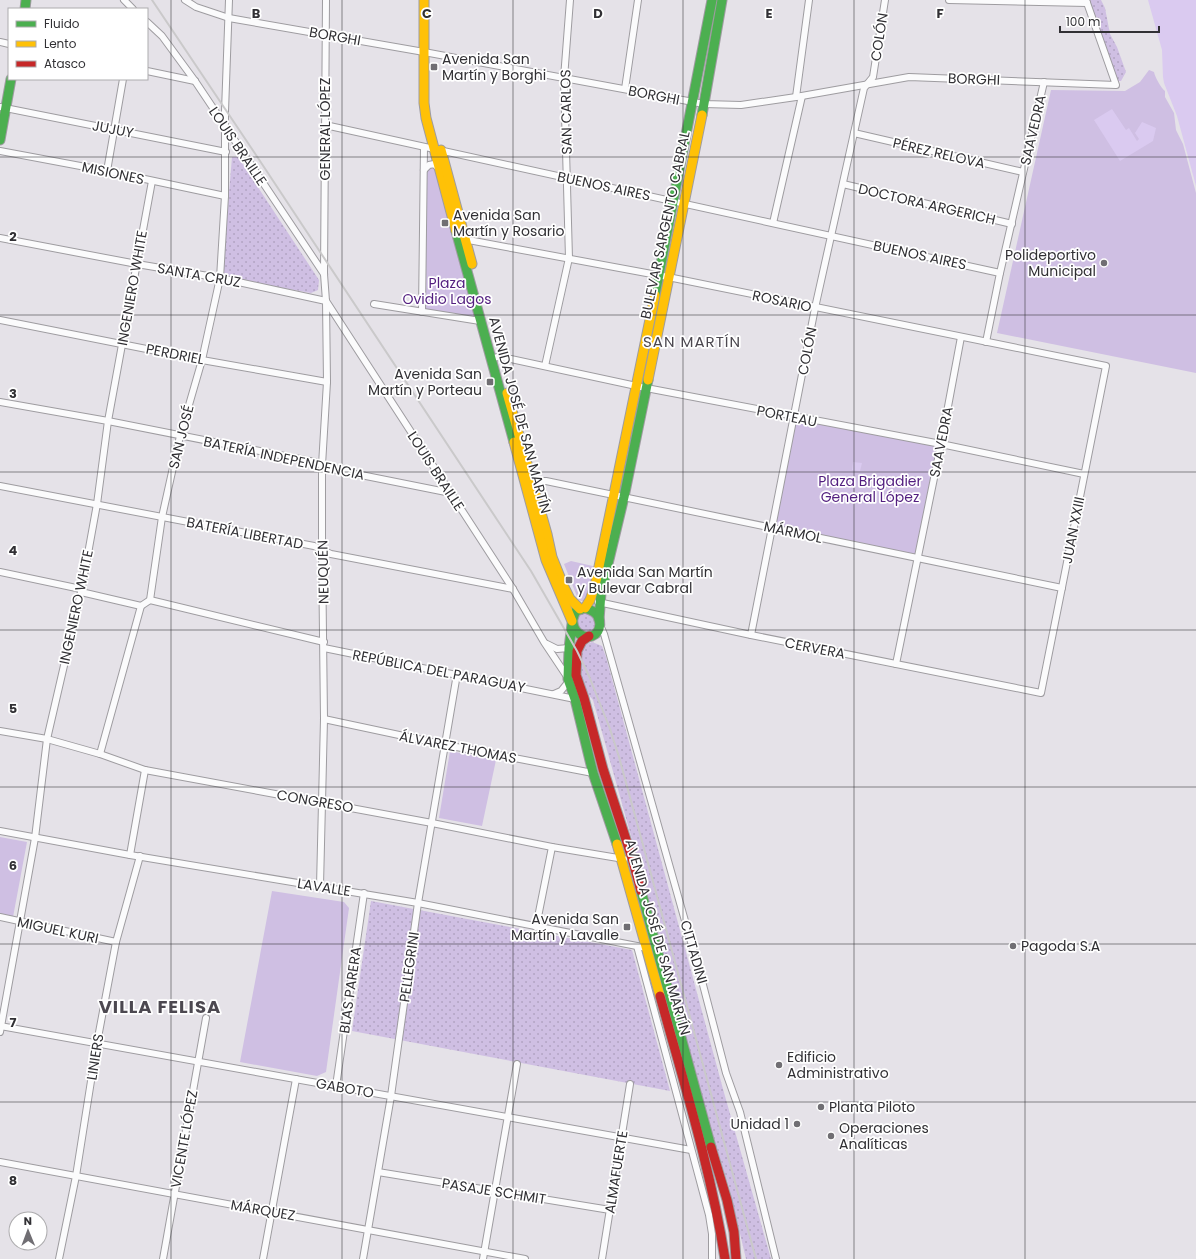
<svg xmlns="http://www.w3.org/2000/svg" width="1196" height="1259" font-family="Poppins,sans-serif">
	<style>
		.grass { fill: url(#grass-dots) }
		.park { fill: #cfbfe3 }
		.water { fill: #dacaf0 }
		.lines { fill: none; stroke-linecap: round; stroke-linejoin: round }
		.street-casing { stroke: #9e9ca0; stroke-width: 8 }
		.fast-casing { stroke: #9e9ca0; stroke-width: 11 }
		.slow-casing { stroke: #9e9ca0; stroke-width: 11 }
		.jam-casing { stroke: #9e9ca0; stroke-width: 11 }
		.street { stroke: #fbfbfc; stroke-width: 6 }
		.fast { stroke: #4caf50; stroke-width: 9 }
		.slow { stroke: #ffc107; stroke-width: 9 }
		.jam { stroke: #c62828; stroke-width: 9 }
		.rail { stroke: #cac9ca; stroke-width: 2 }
		.grid { fill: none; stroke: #313034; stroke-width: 1; stroke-opacity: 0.55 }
		.poi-dot { fill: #706e73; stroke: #fff; stroke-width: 1.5 }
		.labels { text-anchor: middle; stroke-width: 3.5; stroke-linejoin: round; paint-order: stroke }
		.street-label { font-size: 14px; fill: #313034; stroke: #fff }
		.poi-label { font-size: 14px; fill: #313034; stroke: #fff; text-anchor: start }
		.park-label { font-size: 14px; fill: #521e7f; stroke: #fff }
		.neighbourhood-label { font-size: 15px; letter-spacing: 1px; fill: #4c4850; stroke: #fff }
		.district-label { font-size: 18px; font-weight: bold; letter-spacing: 1px; fill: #4c4850; stroke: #fff }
		.grid-label { font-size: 13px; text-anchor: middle; font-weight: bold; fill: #313034; stroke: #fff; stroke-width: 3.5; stroke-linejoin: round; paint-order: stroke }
	</style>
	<defs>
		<pattern id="grass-dots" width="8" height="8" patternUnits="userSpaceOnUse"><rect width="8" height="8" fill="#cfbfe3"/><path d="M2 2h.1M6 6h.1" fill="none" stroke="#b2a4c3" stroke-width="1.8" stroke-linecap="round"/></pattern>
	</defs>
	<rect width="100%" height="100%" fill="#e5e2e8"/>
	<g class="grass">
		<path d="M1086,0h15l4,8 5,26 7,13 9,25 -5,9h-6z"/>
		<path d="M232,157h6l81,123 -1,10 -7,3 -89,-16z"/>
		<path d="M590,612c5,8 7,16 -2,21l-11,-6v-11l3,-2z"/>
		<path d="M592,642l10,4 4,11 117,432 48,170h-25l-17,-72 -40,-127 -30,-124 -66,-236c-13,-14 -17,-38 -8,-55z"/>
		<path d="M371,901l261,49 38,141 -318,-60z"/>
	</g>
	<g class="park">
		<path d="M1149,70l5,2c1,5 7,16 11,19v6l9,16 2,17 7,14 13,49v180l-199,-40 54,-243 74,1 15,-9z"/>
		<path d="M434,164l46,157 -58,-9 2,-142z"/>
		<path d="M794,417l147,27 -24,114 -145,-30z"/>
		<path d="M571,561l26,6 -11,34h-5l-3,-2 -14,-35z"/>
		<path d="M450,751l46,9 -14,66 -43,-8z"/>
		<path d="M0,837l27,5 -14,75 -13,-3z"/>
		<path d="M272,891l72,11 5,6 -23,164 -9,4 -77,-14z"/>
	</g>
	<g class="water">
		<path d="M1148,0h48v186l-19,-70 -13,-33 -1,-6 -1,-27z"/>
		<path d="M1112,109l14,21 3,-2 8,13 2,-2 -4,-6 7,-11 14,6 -3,13 -33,20 -26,-41z"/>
		<path d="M853,462l9,1 -2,8 -8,-1z"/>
	</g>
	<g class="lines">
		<defs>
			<g id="street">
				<path d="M124,0l9,9"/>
				<path d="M185,0l11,7 33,11 195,34 280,52 37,1 55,-8 113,-20 207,8 -30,-85"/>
				<path d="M949,0l138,3"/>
				<path d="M147,22l15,14 33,45 129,193"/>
				<path d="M0,42l9,2"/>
				<path d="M147,71l48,10"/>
				<path d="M625,89l13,-89"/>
				<path d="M796,97l13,-97"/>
				<path d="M0,107l226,45"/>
				<path d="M325,125l675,148"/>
				<path d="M854,133l169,39"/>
				<path d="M0,151l107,20 118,25"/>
				<path d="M424,170l5,-5 5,-1 4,4"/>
				<path d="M107,171l16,-92"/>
				<path d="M843,184l169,40"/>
				<path d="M773,223l29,-127"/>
				<path d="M0,238l137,26 83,14 106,23"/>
				<path d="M463,239l205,38 438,89 -65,327 -290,-58 -153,-33"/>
				<path d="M326,301l187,288 31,53 24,36"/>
				<path d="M374,304l106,17"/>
				<path d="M422,312l2,-165"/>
				<path d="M0,320l202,40 125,22"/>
				<path d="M986,342l14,-69 44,-191"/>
				<path d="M491,359l6,-2 9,1 135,29 300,57 143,30"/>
				<path d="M545,366l24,-108 -5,-180 6,-78"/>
				<path d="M0,402l108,19 207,41 16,7 120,24"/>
				<path d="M529,481h17l516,107"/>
				<path d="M0,486l314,60 17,8 182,35"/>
				<path d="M0,572l81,17"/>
				<path d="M81,592l60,14"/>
				<path d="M150,600l174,42"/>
				<path d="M600,625l4,9 98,347 24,92 14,39 36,147"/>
				<path d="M751,635l64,-327 49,-220 9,-11 12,-77"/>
				<path d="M547,644l10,5 12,-1"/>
				<path d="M324,648l251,51"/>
				<path d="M896,664l45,-220 20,-107"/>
				<path d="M554,694l7,-3 8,-10"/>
				<path d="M324,719l122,26 147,28"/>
				<path d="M0,731l47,8 53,15 45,16 287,53 120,24 72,12"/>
				<path d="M100,754l41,-148 9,-6 12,-83 18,-81 22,-76 18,-82 5,-82v-85l4,-111"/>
				<path d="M0,831l130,24 288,48 229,45"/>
				<path d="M130,855l15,-85"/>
				<path d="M320,886l4,-167 -2,-169v-85l5,-83 -1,-81 -2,-27 2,-274"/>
				<path d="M0,917l116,25"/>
				<path d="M536,927l16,-80"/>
				<path d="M637,946l72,269 3,19v25"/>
				<path d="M0,1026l691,124"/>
				<path d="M0,1032l35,-194 12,-99 34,-147 16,-88 11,-83 44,-240"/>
				<path d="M336,1086l28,-193"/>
				<path d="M0,1162l525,97"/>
				<path d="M378,1172l232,38"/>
				<path d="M59,1259l17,-83 21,-133 19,-101 24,-86"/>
				<path d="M163,1259l43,-241"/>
				<path d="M263,1259l33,-180"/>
				<path d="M363,1259l28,-163 27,-193 39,-229"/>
				<path d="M483,1259l34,-195"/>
				<path d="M602,1259l28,-175"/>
			</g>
			<g id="fast">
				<path d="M25,9l1,-9"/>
				<path d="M702,115l20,-115"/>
				<path d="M0,140l11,-61"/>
				<path d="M456,231l58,211"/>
				<path d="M655,295l57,-295"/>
				<path d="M585,608c3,1 6,2 9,4 8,6 8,20 -2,24 -9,3 -18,-4 -19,-13 -1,-4 1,-8 3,-12z"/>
				<path d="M599,620l2,-27 23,-96 24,-117"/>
				<path d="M572,624l-3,24 -1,31 7,20 18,74 24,71"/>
				<path d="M641,891l70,256"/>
			</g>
			<g id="slow">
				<path d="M424,0v103l2,15 30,113"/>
				<path d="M441,150l31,114"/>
				<path d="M648,380l54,-265"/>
				<path d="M507,393l40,141 5,23 12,30 6,12 10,10"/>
				<path d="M514,442l32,118 26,61"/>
				<path d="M585,608l5,-8 5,-14 60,-291"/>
				<path d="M617,844l43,152"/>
			</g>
			<g id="jam">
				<path d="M589,636l-7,5 -5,10 -1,24 8,23 19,71 29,89 9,33"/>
				<path d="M660,996c24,87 51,174 65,263"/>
				<path d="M711,1147l16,53 7,32 2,27"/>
			</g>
		</defs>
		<use href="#street" class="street-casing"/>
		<use href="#fast" class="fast-casing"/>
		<use href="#slow" class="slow-casing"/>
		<use href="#jam" class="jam-casing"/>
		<use href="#street" class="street"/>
		<use href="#fast" class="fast"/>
		<use href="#slow" class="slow"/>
		<use href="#jam" class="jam"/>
		<path class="rail" d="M152,0l106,158 273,413 46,80 12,25 21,53 9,28 137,502"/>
	</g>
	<path class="grid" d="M171,0v1259M342,0v1259M513,0v1259M683,0v1259M854,0v1259M1025,0v1259M0,157h1196M0,315h1196M0,472h1196M0,630h1196M0,787h1196M0,944h1196M0,1102h1196"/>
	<g class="poi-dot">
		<rect x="430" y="63" width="8" height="8" rx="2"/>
		<rect x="441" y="219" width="8" height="8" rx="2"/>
		<circle cx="1104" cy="263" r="4"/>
		<rect x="486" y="378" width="8" height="8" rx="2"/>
		<rect x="565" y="576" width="8" height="8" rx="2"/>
		<rect x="623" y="923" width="8" height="8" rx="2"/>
		<circle cx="1013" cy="946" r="4"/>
		<circle cx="779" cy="1065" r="4"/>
		<circle cx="821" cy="1107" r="4"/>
		<circle cx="797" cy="1124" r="4"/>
		<circle cx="831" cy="1136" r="4"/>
	</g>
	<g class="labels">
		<g class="street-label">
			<text transform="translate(335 36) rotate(10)" y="5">BORGHI</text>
			<text transform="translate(879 37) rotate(-81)" y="5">COLÓN</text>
			<text transform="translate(974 79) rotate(2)" y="5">BORGHI</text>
			<text transform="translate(654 95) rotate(11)" y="5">BORGHI</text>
			<text transform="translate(566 112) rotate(-91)" y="5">SAN CARLOS</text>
			<text transform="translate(113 129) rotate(11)" y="5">JUJUY</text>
			<text transform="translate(325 129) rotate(-90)" y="5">GENERAL LÓPEZ</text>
			<text transform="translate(1033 130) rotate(-77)" y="5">SAAVEDRA</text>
			<text transform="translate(238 146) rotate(56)" y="5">LOUIS BRAILLE</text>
			<text transform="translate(939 153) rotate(13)" y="5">PÉREZ RELOVA</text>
			<text transform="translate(113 173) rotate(12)" y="5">MISIONES</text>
			<text transform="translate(604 186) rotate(12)" y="5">BUENOS AIRES</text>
			<text transform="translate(927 204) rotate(13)" y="5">DOCTORA ARGERICH</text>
			<text transform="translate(665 225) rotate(-78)" y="5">BULEVAR SARGENTO CABRAL</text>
			<text transform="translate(920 255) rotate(12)" y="5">BUENOS AIRES</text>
			<text transform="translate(199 275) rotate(10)" y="5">SANTA CRUZ</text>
			<text transform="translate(132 288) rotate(-80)" y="5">INGENIERO WHITE</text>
			<text transform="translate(782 301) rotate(12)" y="5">ROSARIO</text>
			<text transform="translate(807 351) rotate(-79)" y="5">COLÓN</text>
			<text transform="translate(175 354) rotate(11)" y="5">PERDRIEL</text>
			<text transform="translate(520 415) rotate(75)" y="5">AVENIDA JOSÉ DE SAN MARTÍN</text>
			<text transform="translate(787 416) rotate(11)" y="5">PORTEAU</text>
			<text transform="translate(181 437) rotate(-76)" y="5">SAN JOSÉ</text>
			<text transform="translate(941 442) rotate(-79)" y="5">SAAVEDRA</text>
			<text transform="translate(284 458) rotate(12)" y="5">BATERÍA INDEPENDENCIA</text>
			<text transform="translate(436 471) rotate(57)" y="5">LOUIS BRAILLE</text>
			<text transform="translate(1073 530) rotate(-79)" y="5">JUAN XXIII</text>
			<text transform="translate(793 532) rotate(12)" y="5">MÁRMOL</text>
			<text transform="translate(245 533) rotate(11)" y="5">BATERÍA LIBERTAD</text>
			<text transform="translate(323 572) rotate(-91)" y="5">NEUQUÉN</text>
			<text transform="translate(76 607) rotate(-78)" y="5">INGENIERO WHITE</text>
			<text transform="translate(815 648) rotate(11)" y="5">CERVERA</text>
			<text transform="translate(439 671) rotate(11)" y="5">REPÚBLICA DEL PARAGUAY</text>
			<text transform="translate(458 747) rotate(11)" y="5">ÁLVAREZ THOMAS</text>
			<text transform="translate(315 801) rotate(10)" y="5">CONGRESO</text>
			<text transform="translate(324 887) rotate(9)" y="5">LAVALLE</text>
			<text transform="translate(58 930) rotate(12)" y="5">MIGUEL KURI</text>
			<text transform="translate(658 937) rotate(74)" y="5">AVENIDA JOSÉ DE SAN MARTÍN</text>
			<text transform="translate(694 952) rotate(74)" y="5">CITTADINI</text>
			<text transform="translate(409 967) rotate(-82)" y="5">PELLEGRINI</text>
			<text transform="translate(350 990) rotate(-82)" y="5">BLAS PARERA</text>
			<text transform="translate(95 1057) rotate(-81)" y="5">LINIERS</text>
			<text transform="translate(345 1088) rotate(10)" y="5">GABOTO</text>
			<text transform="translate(184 1139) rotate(-80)" y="5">VICENTE LÓPEZ</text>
			<text transform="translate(616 1172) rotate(-81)" y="5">ALMAFUERTE</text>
			<text transform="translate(494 1191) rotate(9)" y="5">PASAJE SCHMIT</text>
			<text transform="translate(263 1210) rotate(10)" y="5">MÁRQUEZ</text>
		</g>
		<g class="poi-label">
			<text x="442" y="64">Avenida San<tspan x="442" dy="16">Martín y Borghi</tspan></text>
			<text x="453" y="220">Avenida San<tspan x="453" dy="16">Martín y Rosario</tspan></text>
			<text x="1096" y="260" text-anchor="end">Polideportivo<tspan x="1096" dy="16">Municipal</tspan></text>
			<text x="482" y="379" text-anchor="end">Avenida San<tspan x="482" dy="16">Martín y Porteau</tspan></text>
			<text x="577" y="577">Avenida San Martín<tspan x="577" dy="16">y Bulevar Cabral</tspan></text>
			<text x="619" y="924" text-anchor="end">Avenida San<tspan x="619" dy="16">Martín y Lavalle</tspan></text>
			<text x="1021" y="951">Pagoda S.A</text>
			<text x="787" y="1062">Edificio<tspan x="787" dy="16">Administrativo</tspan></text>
			<text x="829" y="1112">Planta Piloto</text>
			<text x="789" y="1129" text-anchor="end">Unidad 1</text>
			<text x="839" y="1133">Operaciones<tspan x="839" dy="16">Analíticas</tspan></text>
		</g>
		<g class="park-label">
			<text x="447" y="288">Plaza<tspan x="447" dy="16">Ovidio Lagos</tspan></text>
			<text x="870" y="486">Plaza Brigadier<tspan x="870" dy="16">General López</tspan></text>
		</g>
		<g class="neighbourhood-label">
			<text x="692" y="347">SAN MARTÍN</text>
		</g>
		<g class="district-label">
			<text x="160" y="1013">VILLA FELISA</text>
		</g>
	</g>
	<g class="grid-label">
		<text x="256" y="18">B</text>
		<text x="427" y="18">C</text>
		<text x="598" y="18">D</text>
		<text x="769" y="18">E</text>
		<text x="940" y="18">F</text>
		<text x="13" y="241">2</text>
		<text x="13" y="398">3</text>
		<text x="13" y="555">4</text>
		<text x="13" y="713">5</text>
		<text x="13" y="870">6</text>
		<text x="13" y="1027">7</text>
		<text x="13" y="1185">8</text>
	</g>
	<rect x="8" y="8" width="140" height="72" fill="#ffffff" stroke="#adacae"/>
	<rect x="16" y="21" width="20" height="6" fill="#4caf50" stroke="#adacae"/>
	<text x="44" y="28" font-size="12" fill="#313034">Fluido</text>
	<rect x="16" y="41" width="20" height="6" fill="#ffc107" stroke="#adacae"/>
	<text x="44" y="48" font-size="12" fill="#313034">Lento</text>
	<rect x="16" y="61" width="20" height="6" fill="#c62828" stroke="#adacae"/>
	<text x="44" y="68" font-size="12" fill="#313034">Atasco</text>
	<g transform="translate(28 1231) rotate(359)"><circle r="19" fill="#ffffff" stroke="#adacae"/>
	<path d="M0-3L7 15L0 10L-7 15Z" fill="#706e73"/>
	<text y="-6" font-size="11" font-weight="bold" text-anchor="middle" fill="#313034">N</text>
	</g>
	<path d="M1060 26v6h99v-6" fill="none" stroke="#313034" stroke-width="2"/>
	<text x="1066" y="26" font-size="12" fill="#313034" stroke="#ffffff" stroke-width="3" paint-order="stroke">100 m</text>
</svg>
